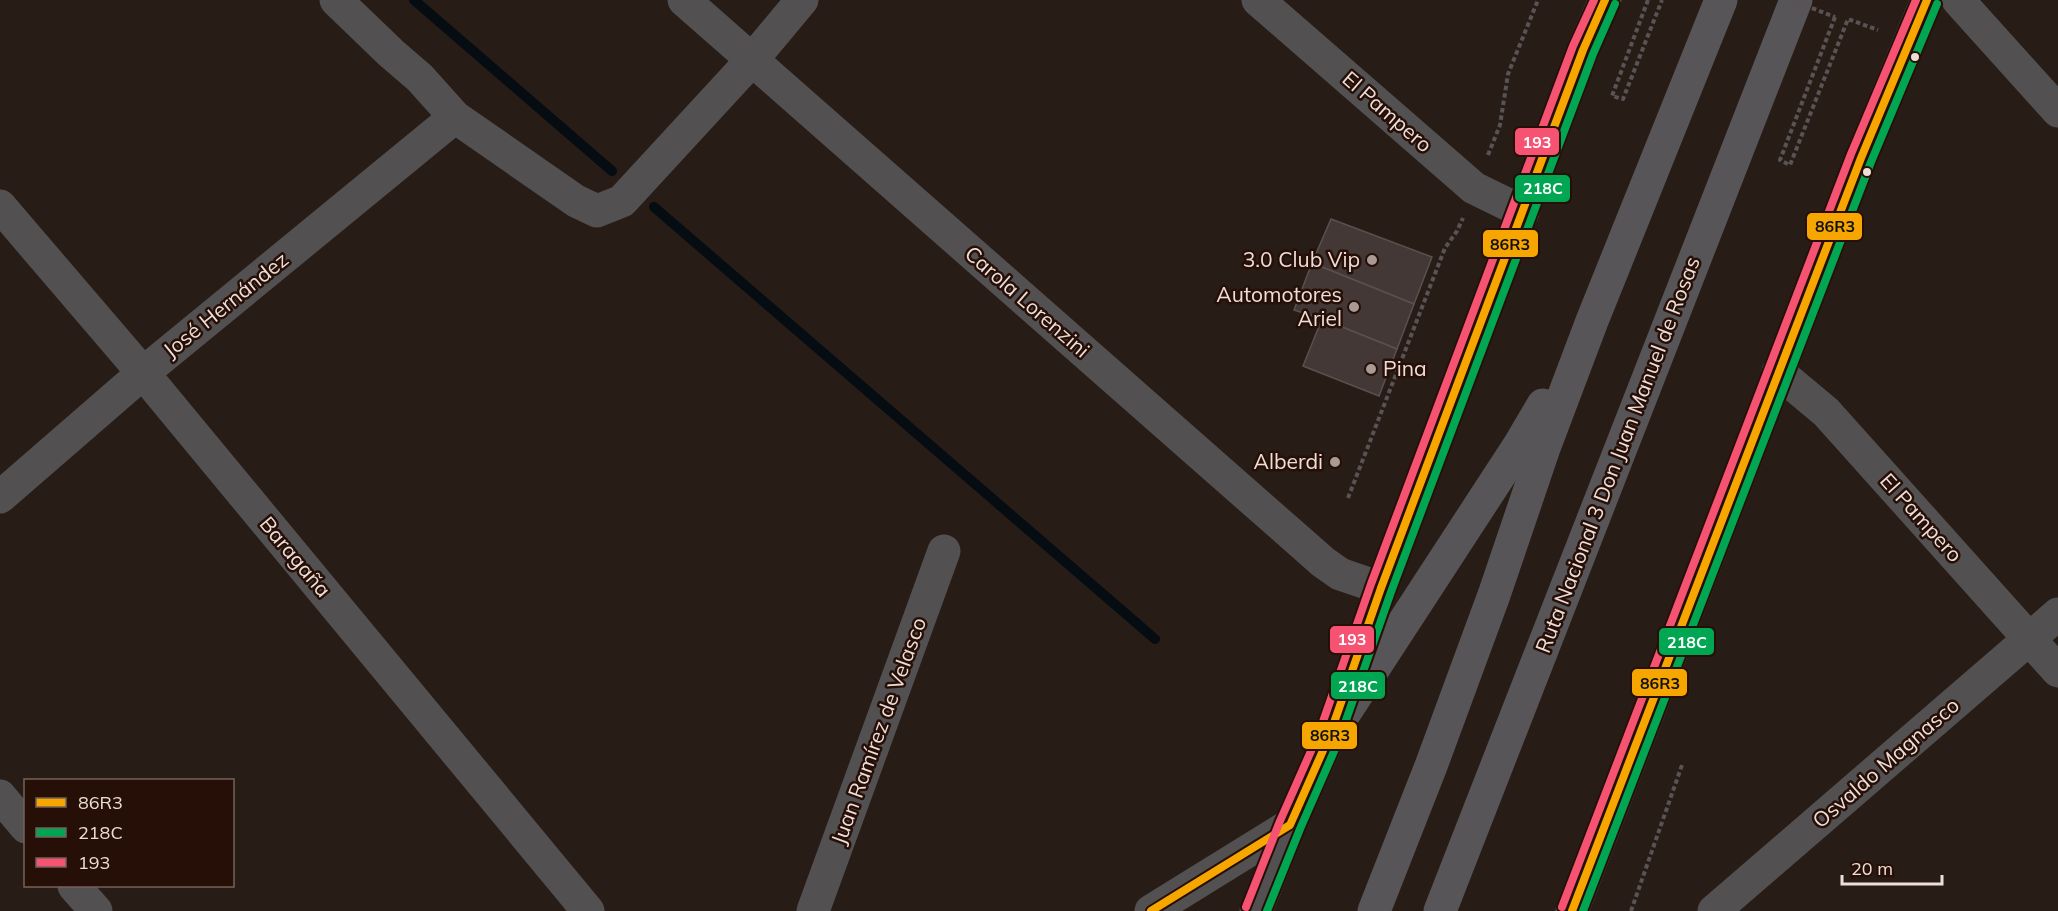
<svg xmlns="http://www.w3.org/2000/svg" width="2058" height="911" font-family="Mulish,sans-serif">
	<style>
		.lines { fill: none; stroke-linecap: round; stroke-linejoin: round }
		.stream { stroke: #050c12; stroke-width: 10 }
		.building { fill: #433836; stroke: #5c504e; stroke-width: 1.5 }
		.path { stroke: #595354; stroke-width: 4; stroke-dasharray: 4.5 3; stroke-linecap: butt }
		.minor { stroke: #525051; stroke-width: 33 }
		.highway { stroke: #585558; stroke-width: 33 }
		.path-bridge { stroke: #595354; stroke-width: 4; stroke-dasharray: 4.5 3; stroke-linecap: butt }
		.bus-1-casing { stroke: #250f07; stroke-width: 12 }
		.bus-2-casing { stroke: #250f07; stroke-width: 12 }
		.bus-3-casing { stroke: #250f07; stroke-width: 12 }
		.bus-1 { stroke: #f7a600; stroke-width: 8 }
		.bus-2 { stroke: #00a651; stroke-width: 8 }
		.bus-3 { stroke: #f65372; stroke-width: 8 }
		.bus-dot { fill: #efded8; stroke: #250f07; stroke-width: 2 }
		.poi-dot { fill: #a99a94; stroke: #250f07; stroke-width: 2 }
		.labels { text-anchor: middle; stroke-width: 5; stroke-linejoin: round; paint-order: stroke }
		.street-label { font-size: 21px; fill: #efded8; stroke: #250f07 }
		.poi-label { font-size: 21px; fill: #efded8; stroke: #250f07; text-anchor: end }
		.line-badge { stroke: #250f07; stroke-width: 2 }
		.badge-label { font-size: 16px; text-anchor: middle; font-weight: bold; fill: #fff }
		.pale-badge-label { font-size: 16px; text-anchor: middle; font-weight: bold; fill: #111 }
	</style>
	<rect width="100%" height="100%" fill="#281c17"/>
	<g class="lines">
		<g class="stream">
			<path d="M414,0l198,171"/>
			<path d="M654,207l501,432"/>
		</g>
	</g>
	<g class="building">
		<path d="M1331,219l101,38 -18,47 -102,-41z"/>
		<path d="M1312,263l102,41 -17,45 -75,-30 -28,-9z"/>
		<path d="M1322,319l75,30 -18,47 -76,-30z"/>
	</g>
	<g class="lines">
		<g class="path">
			<path d="M1648,0l-36,96 11,3 39,-99"/>
			<path d="M1835,17l-55,143 10,5 58,-146 30,11"/>
			<path d="M1488,155l12,-30 8,-51 30,-74"/>
			<path d="M1348,498l97,-250 12,-17 6,-13"/>
			<path d="M1631,911l51,-146"/>
		</g>
		<g class="minor">
			<path d="M336,0l55,53 29,25 35,39 121,84 21,10 25,-10 130,-141 50,-60"/>
			<path d="M684,0l639,562 17,12 41,14"/>
			<path d="M1258,0l216,188 49,24"/>
			<path d="M1958,0l100,111"/>
			<path d="M0,206l143,167 445,538"/>
			<path d="M1778,372l48,40 232,259"/>
			<path d="M0,497l143,-124 312,-256"/>
			<path d="M0,796l26,31"/>
			<path d="M74,886l22,25"/>
			<path d="M813,911l131,-360"/>
			<path d="M1151,911l139,-86"/>
			<path d="M1256,911l34,-86 39,-88 52,-149 202,-538 22,-50"/>
			<path d="M1572,911l289,-753 66,-158"/>
			<path d="M1714,911l344,-297"/>
		</g>
		<g class="highway">
			<path d="M1329,737l191,-293 23,-39"/>
			<path d="M1374,911l57,-145 63,-171 50,-147 48,-127 129,-321"/>
			<path d="M1440,911l356,-911"/>
		</g>
		<path class="path-bridge" d="M1791,0l44,17"/>
		<defs>
			<g id="bus-1">
				<path d="M1151,911l139,-86 39,-88 52,-149 202,-538 22,-50"/>
				<path d="M1572,911l289,-753 66,-158"/>
			</g>
			<g id="bus-2">
				<path d="M1267,911l33,-82 39,-89 52,-148 202,-538 22,-50"/>
				<path d="M1583,911l288,-749 66,-158"/>
			</g>
			<g id="bus-3">
				<path d="M1246,907l34,-86 39,-88 52,-149 202,-538 21,-46"/>
				<path d="M1562,907l289,-753 65,-154"/>
			</g>
		</defs>
		<use href="#bus-1" class="bus-1-casing"/>
		<use href="#bus-2" class="bus-2-casing"/>
		<use href="#bus-3" class="bus-3-casing"/>
		<use href="#bus-1" class="bus-1"/>
		<use href="#bus-2" class="bus-2"/>
		<use href="#bus-3" class="bus-3"/>
	</g>
	<g class="bus-dot">
		<circle cx="1915" cy="57" r="5"/>
		<circle cx="1867" cy="172" r="5"/>
	</g>
	<g class="poi-dot">
		<circle cx="1372" cy="260" r="6"/>
		<circle cx="1354" cy="307" r="6"/>
		<circle cx="1371" cy="369" r="6"/>
		<circle cx="1335" cy="462" r="6"/>
	</g>
	<g class="labels">
		<g class="street-label">
			<text transform="translate(1387 112) rotate(41)" y="7">El Pampero</text>
			<text transform="translate(1027 302) rotate(41)" y="7">Carola Lorenzini</text>
			<text transform="translate(226 305) rotate(-39)" y="7">José Hernández</text>
			<text transform="translate(1618 455) rotate(-69)" y="7">Ruta Nacional 3 Don Juan Manuel de Rosas</text>
			<text transform="translate(1921 518) rotate(48)" y="7">El Pampero</text>
			<text transform="translate(295 557) rotate(50)" y="7">Baragaña</text>
			<text transform="translate(879 731) rotate(-70)" y="7">Juan Ramírez de Velasco</text>
			<text transform="translate(1886 763) rotate(-41)" y="7">Osvaldo Magnasco</text>
		</g>
		<g class="poi-label">
			<text x="1360" y="267">3.0 Club Vip</text>
			<text x="1342" y="302">Automotores<tspan x="1342" dy="24">Ariel</tspan></text>
			<text x="1383" y="376" text-anchor="start">Pina</text>
			<text x="1323" y="469">Alberdi</text>
		</g>
	</g>
	<g class="line-badge">
		<rect x="1514" y="127" width="46" height="29" rx="6" fill="#f65372"/>
		<rect x="1514" y="174" width="57" height="29" rx="6" fill="#00a651"/>
		<rect x="1806" y="212" width="57" height="29" rx="6" fill="#f7a600"/>
		<rect x="1482" y="229" width="57" height="29" rx="6" fill="#f7a600"/>
		<rect x="1329" y="625" width="46" height="29" rx="6" fill="#f65372"/>
		<rect x="1658" y="627" width="57" height="29" rx="6" fill="#00a651"/>
		<rect x="1631" y="668" width="57" height="29" rx="6" fill="#f7a600"/>
		<rect x="1330" y="671" width="56" height="29" rx="6" fill="#00a651"/>
		<rect x="1301" y="721" width="57" height="29" rx="6" fill="#f7a600"/>
	</g>
	<g class="badge-label">
		<text x="1537" y="148">193</text>
		<text x="1543" y="194">218C</text>
		<text x="1352" y="645">193</text>
		<text x="1687" y="648">218C</text>
		<text x="1358" y="692">218C</text>
	</g>
	<g class="pale-badge-label">
		<text x="1835" y="232">86R3</text>
		<text x="1510" y="250">86R3</text>
		<text x="1660" y="689">86R3</text>
		<text x="1330" y="741">86R3</text>
	</g>
	<rect x="24" y="779" width="210" height="108" fill="#250f07" stroke="#76625b" stroke-width="1.5"/>
	<rect x="36" y="798" width="30" height="9" fill="#f7a600" stroke="#76625b" stroke-width="1.5"/>
	<text x="78" y="809" font-size="18" fill="#efded8">86R3</text>
	<rect x="36" y="828" width="30" height="9" fill="#00a651" stroke="#76625b" stroke-width="1.5"/>
	<text x="78" y="839" font-size="18" fill="#efded8">218C</text>
	<rect x="36" y="858" width="30" height="9" fill="#f65372" stroke="#76625b" stroke-width="1.5"/>
	<text x="78" y="869" font-size="18" fill="#efded8">193</text>
	<path d="M1842 875v9h100v-9" fill="none" stroke="#efded8" stroke-width="3"/>
	<text x="1851" y="875" font-size="18" fill="#efded8" stroke="#250f07" stroke-width="4.5" paint-order="stroke">20 m</text>
</svg>
